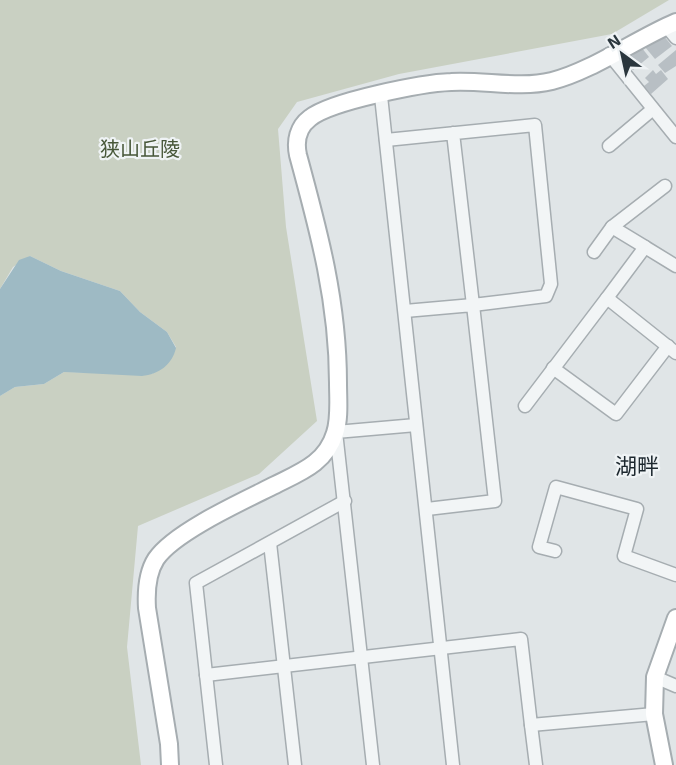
<svg xmlns="http://www.w3.org/2000/svg" width="676" height="765" font-family="'Exo 2','Noto Sans JP',sans-serif">
	<style>
		.green { fill: #c9d0c2 }
		.water { fill: #9ebac4 }
		.building { fill: #b8bfc4 }
		.lines { fill: none; stroke-linecap: round; stroke-linejoin: round }
		.street-casing { stroke: #a6adb1; stroke-width: 15 }
		.secondary-casing { stroke: #a6adb1; stroke-width: 20 }
		.street { stroke: #f2f5f6; stroke-width: 12 }
		.secondary { stroke: #fff; stroke-width: 16 }
		.labels { text-anchor: middle; stroke-width: 4.5; stroke-linejoin: round; paint-order: stroke }
		.park-label { font-size: 20px; fill: #475739; stroke: #eff3f5 }
		.quarter-label { font-size: 22px; fill: #1c272e; stroke: #eff3f5 }
	</style>
	<rect width="100%" height="100%" fill="#e0e5e7"/>
	<path class="green" d="M0,0h669l-57,34 -213,40 -102,28 -19,27 8,98 31,194 -58,53 -121,52 -11,121 14,118h-141v-369l15,-9 29,-3 20,-12 88,2 24,-27 -9,-15 -27,-20 -20,-21 -59,-20 -31,-15 -17,11 -13,22z"/>
	<path class="water" d="M30,256l31,15 59,20 20,21 27,20 9,16c-4,17 -17,26 -34,28l-78,-4 -20,12 -29,3 -15,9v-107l19,-29z"/>
	<g class="building">
		<path d="M664,36l8,10 -17,13 -10,-12z"/>
		<path d="M642,48l7,9 -16,13 -8,-9z"/>
		<path d="M676,50v16l-11,7 -7,-8z"/>
		<path d="M653,70l3,4 5,-4 7,9 -17,15 -7,-8 5,-4 -4,-4z"/>
	</g>
	<g class="lines">
		<defs>
			<g id="street">
				<path d="M666,26l10,12"/>
				<path d="M609,54l67,83"/>
				<path d="M381,96l72,669"/>
				<path d="M386,140l149,-15 16,159 -5,12 -73,9 -20,-172"/>
				<path d="M609,146l44,-37"/>
				<path d="M645,247l-33,-20 53,-41"/>
				<path d="M594,252l18,-25"/>
				<path d="M607,298l38,-51 31,19"/>
				<path d="M405,311l68,-6 22,196 -68,8"/>
				<path d="M553,368l63,46 52,-68"/>
				<path d="M525,406l82,-108 69,55"/>
				<path d="M270,543l25,222"/>
				<path d="M555,551l-16,-4 17,-60 81,22 -13,47 52,19"/>
				<path d="M206,675l315,-36 10,86 123,-11"/>
				<path d="M655,677l21,9"/>
				<path d="M531,725l5,40"/>
				<path d="M216,765l-20,-182 149,-82"/>
				<path d="M373,765l-37,-333 80,-7"/>
			</g>
			<g id="secondary">
				<path d="M170,765l-1,-21 -22,-136c-1,-17 0,-35 9,-49 18,-27 89,-59 119,-74 26,-13 51,-22 60,-52 5,-15 3,-34 3,-50 0,-81 -19,-151 -40,-228 -3,-14 0,-28 12,-37 21,-17 113,-35 141,-36 34,-2 68,7 101,-1 40,-10 84,-42 124,-59"/>
				<path d="M664,765l-10,-51 1,-37 21,-59"/>
			</g>
		</defs>
		<use href="#street" class="street-casing"/>
		<use href="#secondary" class="secondary-casing"/>
		<use href="#street" class="street"/>
		<use href="#secondary" class="secondary"/>
	</g>
	<g class="labels">
		<g class="park-label">
			<text x="140" y="156">狭山丘陵</text>
		</g>
		<g class="quarter-label">
			<text x="637" y="474">湖畔</text>
		</g>
	</g>
	<g transform="translate(622 54) rotate(327)" stroke="#eff3f5" stroke-width="4.5" paint-order="stroke">
	<path d="M0-4.5L10 22L0 15L-10 22Z" fill="#2a363d"/>
	<text y="-9" font-size="16" font-weight="bold" text-anchor="middle" fill="#2a363d">N</text>
	</g>
</svg>
